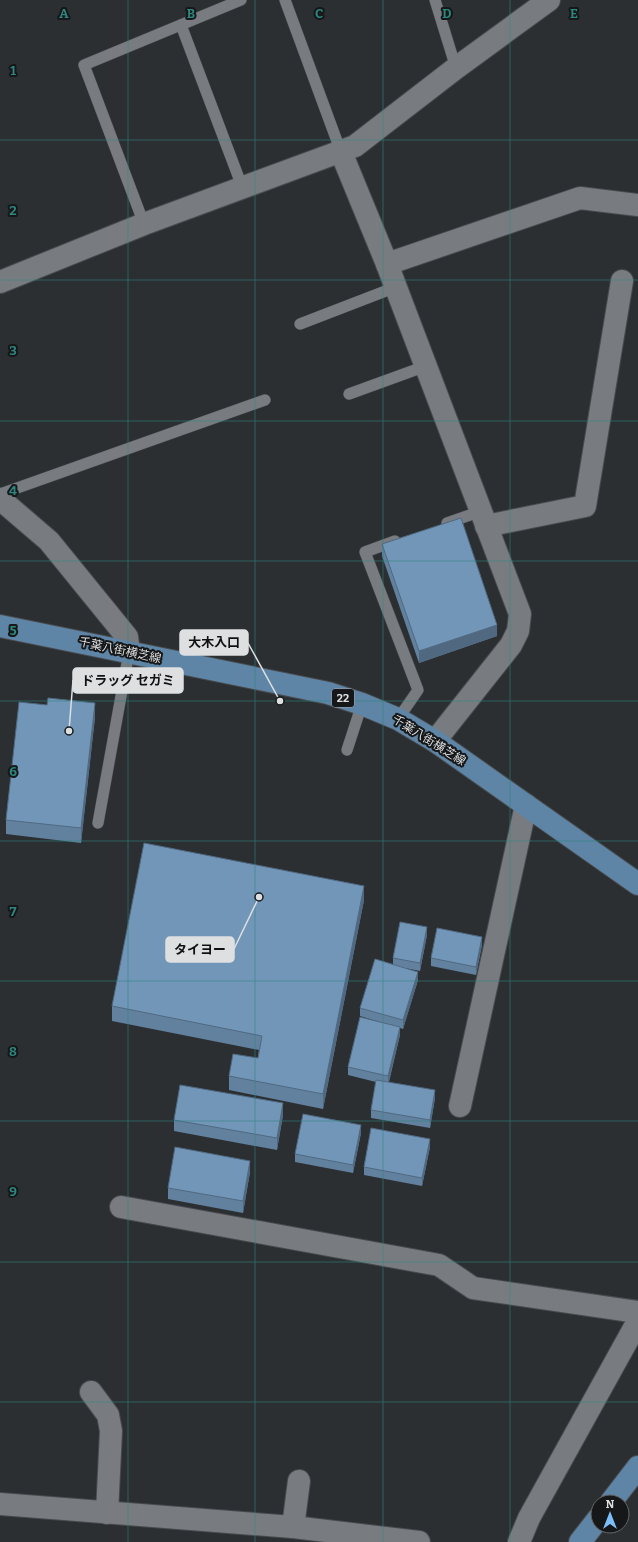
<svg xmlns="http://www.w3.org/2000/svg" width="638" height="1542" font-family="Bitter,'Noto Sans JP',serif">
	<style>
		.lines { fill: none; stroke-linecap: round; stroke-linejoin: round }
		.service-casing { stroke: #484b4e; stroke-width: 12 }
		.minor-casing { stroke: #484b4e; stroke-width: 24 }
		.primary-casing { stroke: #484b4e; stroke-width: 24 }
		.service { stroke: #787c80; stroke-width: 11 }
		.minor { stroke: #787c80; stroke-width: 22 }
		.primary { stroke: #5e84a6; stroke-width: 22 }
		.wall { fill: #62819e }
		.shaded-wall { fill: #506981 }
		.building { fill: #7296b8; stroke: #506981 }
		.grid { fill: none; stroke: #2e867f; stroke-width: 1; stroke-opacity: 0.55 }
		.labels { text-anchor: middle; stroke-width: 4; stroke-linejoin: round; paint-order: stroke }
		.shield { fill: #151718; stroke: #a1a3a5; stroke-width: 1 }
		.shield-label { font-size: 11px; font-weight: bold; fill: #dddfe1 }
		.street-label { font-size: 12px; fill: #dddfe1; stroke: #151718 }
		.grid-label { font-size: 13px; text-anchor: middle; font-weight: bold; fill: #2e867f; stroke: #151718; stroke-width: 4; stroke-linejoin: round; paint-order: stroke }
		.leader { fill: none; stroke: #dddfe1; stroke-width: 1.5 }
		.callout-dot { fill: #dddfe1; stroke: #151718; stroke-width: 1.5 }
		.callout { fill: #dddfe1; stroke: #dddfe1; stroke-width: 1.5 }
		.callout-label { font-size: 13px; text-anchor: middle; font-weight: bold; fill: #111 }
	</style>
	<rect width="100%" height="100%" fill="#2b2f32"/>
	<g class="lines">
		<defs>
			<g id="service">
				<path d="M285,0l56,152"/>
				<path d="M435,0l21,68"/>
				<path d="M181,25l62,164"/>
				<path d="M144,224l-60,-159 157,-65"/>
				<path d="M300,324l96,-37"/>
				<path d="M349,394l77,-28"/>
				<path d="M0,494l265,-94"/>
				<path d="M447,523l23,-8"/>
				<path d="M395,541l-30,11 53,138 -20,29"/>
				<path d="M347,750l15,-46"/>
				<path d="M98,823l31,-171"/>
			</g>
			<g id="minor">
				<path d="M341,152l46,112 133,350 -2,17 -7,14 -76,96"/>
				<path d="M387,264l193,-66 58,7"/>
				<path d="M0,282l144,-58 211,-78 101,-78 93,-68"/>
				<path d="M0,499l49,42 78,96 2,15"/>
				<path d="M486,526l99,-20 37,-225"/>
				<path d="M460,1106l66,-301"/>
				<path d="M121,1207l318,58 34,23 165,24"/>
				<path d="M91,1392l17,23 3,16 -4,82"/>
				<path d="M0,1504l293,23 126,15"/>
				<path d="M293,1527l6,-46"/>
				<path d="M519,1542l10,-24 109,-197"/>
			</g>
			<g id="primary">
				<path d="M0,626l328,67 34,11 36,15 37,22 203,143"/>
				<path d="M611,1502l27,-35"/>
				<path d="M580,1542l18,-23"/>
			</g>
		</defs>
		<use href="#service" class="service-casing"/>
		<use href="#minor" class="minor-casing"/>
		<use href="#primary" class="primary-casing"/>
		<use href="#service" class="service"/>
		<use href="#minor" class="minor"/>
		<use href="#primary" class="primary"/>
	</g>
	<g class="wall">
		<path d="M382,544l115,92 -78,27 -37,-107z"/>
		<path d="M95,717l-14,126 -75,-9v-14z"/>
		<path d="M364,900l-41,209 -94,-19v-14l29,-18 1,-8 -147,-29v-15z"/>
		<path d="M427,935l-7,36 -15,-3 13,12 -15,49 -3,-1v7l-11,47 46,16 -5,30 -59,-10v-8l5,-28 -28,-7v-8l35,-44 -23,-7v-8l33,-43v-7z"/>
		<path d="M482,945l-6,30 -45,-9v-8z"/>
		<path d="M283,1115l-6,35 -103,-19v-11z"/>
		<path d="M361,1133l-8,40 -58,-11v-8z"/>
		<path d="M430,1147l-8,39 -58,-11v-8z"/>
		<path d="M250,1172l-7,41 -75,-14v-11z"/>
	</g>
	<g class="shaded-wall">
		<path d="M497,625v11l-78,27v-12z"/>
		<path d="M95,703v14l-14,126v-15z"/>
		<path d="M364,886v14l-41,209v-15z"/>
		<path d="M427,927v8l-7,36v-8z"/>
		<path d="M482,937v8l-6,30v-8z"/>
		<path d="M418,972v8l-15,49v-9z"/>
		<path d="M400,1027v8l-12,49v-8z"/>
		<path d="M435,1090v8l-5,30v-8z"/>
		<path d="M283,1103v12l-6,35v-12z"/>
		<path d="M361,1125v8l-8,40v-8z"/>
		<path d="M430,1139v8l-8,39v-8z"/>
		<path d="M250,1161v11l-7,41v-12z"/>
	</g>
	<g class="building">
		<path d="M461,518l36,107 -78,26 -37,-107z"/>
		<path d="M48,698l47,5 -14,125 -75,-8 13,-118 28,3z"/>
		<path d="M144,843l220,43 -41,208 -94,-18 4,-22 25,4 4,-22 -150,-30z"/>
		<path d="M400,922l27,5 -7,36 -27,-5z"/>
		<path d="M437,928l45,9 -6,30 -45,-9z"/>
		<path d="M375,959l43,13 -15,48 -43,-12z"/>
		<path d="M360,1017l40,10 -12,49 -40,-9z"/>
		<path d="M376,1080l59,10 -5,30 -59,-10z"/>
		<path d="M180,1085l103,18 -6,35 -103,-18z"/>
		<path d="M303,1114l58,11 -8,40 -58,-11z"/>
		<path d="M371,1128l59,11 -8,39 -58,-11z"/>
		<path d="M175,1147l75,14 -7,40 -75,-13z"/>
	</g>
	<path class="grid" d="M128,0v1542M255,0v1542M383,0v1542M510,0v1542M0,140h638M0,280h638M0,421h638M0,561h638M0,701h638M0,841h638M0,981h638M0,1121h638M0,1262h638M0,1402h638"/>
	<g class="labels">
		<rect class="shield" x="332" y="689" width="22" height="18" rx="3"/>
		<g class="shield-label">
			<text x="343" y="702">22</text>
		</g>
		<g class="street-label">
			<text transform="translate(120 650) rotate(12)" y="4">千葉八街横芝線</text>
			<text transform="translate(429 740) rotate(32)" y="4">千葉八街横芝線</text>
		</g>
	</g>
	<g class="grid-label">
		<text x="64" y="18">A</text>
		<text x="191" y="18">B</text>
		<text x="319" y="18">C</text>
		<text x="447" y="18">D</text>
		<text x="574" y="18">E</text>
		<text x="13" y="75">1</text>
		<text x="13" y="215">2</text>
		<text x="13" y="355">3</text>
		<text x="13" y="495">4</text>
		<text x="13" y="635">5</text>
		<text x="13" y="776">6</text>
		<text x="13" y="916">7</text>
		<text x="13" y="1056">8</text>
		<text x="13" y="1196">9</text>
	</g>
	<path class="leader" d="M280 701L248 643M69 731L73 680M259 897L234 949"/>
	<g class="callout-dot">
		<circle cx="280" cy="701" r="4"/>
		<circle cx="69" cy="731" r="4"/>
		<circle cx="259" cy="897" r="4"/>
	</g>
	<g class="callout">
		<rect x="180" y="630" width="68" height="25" rx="4"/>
		<rect x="73" y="668" width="110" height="25" rx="4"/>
		<rect x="166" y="937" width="68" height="25" rx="4"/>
	</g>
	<g class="callout-label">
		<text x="214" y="647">大木入口</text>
		<text x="128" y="685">ドラッグ セガミ</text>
		<text x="200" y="954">タイヨー</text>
	</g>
	<g transform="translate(610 1514)"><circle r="19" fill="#151718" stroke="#656768"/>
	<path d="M0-3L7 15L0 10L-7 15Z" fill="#7dbef9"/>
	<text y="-6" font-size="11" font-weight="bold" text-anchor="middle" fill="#dddfe1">N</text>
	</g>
</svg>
